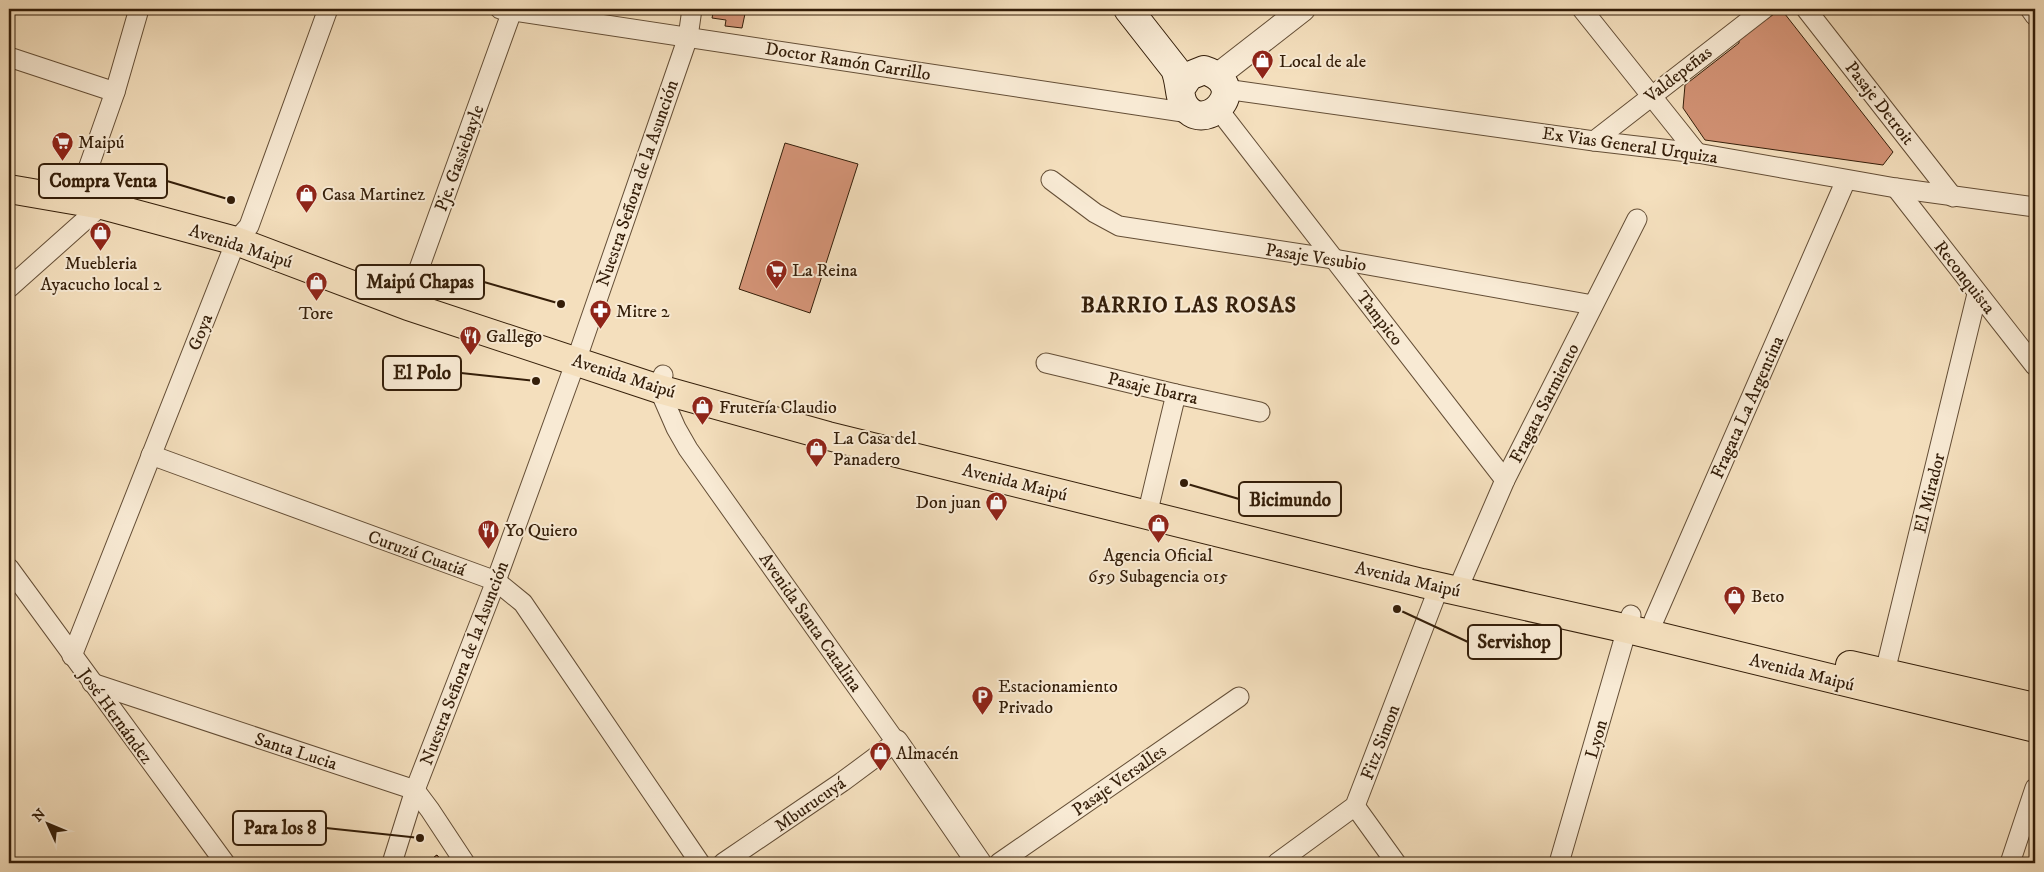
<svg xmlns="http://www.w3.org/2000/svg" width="2044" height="872" font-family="'IM FELL DW Pica',serif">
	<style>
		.building { fill: #d39376; stroke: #341e09 }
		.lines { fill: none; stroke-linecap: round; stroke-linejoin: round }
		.minor-casing { stroke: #644e36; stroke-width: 21 }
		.tertiary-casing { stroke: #644e36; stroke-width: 26 }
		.secondary-casing { stroke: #341e09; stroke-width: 30 }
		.primary-casing { stroke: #341e09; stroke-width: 30 }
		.minor { stroke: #f8ead4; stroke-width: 19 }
		.tertiary { stroke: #f8ead4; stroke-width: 24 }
		.secondary { stroke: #f8ead4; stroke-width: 28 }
		.primary { stroke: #f4dfbd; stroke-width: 28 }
		.labels { text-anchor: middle; stroke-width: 4; stroke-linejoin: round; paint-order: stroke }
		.street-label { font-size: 18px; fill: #341e09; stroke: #f8ead4 }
		.poi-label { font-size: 18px; fill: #341e09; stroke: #f8ead4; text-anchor: start }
		.district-label { font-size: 22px; font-weight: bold; letter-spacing: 1px; fill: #341e09; stroke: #f8ead4 }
		.leader { fill: none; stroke: #341e09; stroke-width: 2 }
		.callout-dot { fill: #341e09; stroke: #f8ead4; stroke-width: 2 }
		.callout { fill: #f8ead4; stroke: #341e09; stroke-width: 2 }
		.callout-label { font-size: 19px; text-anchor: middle; font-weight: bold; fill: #341e09 }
	</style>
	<rect width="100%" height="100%" fill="#f4dfbd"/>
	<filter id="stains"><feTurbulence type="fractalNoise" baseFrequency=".004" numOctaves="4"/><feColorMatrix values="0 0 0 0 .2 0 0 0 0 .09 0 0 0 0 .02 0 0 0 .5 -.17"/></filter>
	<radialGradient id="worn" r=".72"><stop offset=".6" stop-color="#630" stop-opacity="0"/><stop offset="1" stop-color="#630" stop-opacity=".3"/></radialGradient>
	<g class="building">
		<path d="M714,9h32l-4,19 -17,-2 1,-6 -14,-2z"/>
		<path d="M1781,9l112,143 -10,13 -178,-25 -22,-32 2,-23 54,-42v-4z"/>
		<path d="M785,143l73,21 -48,149 -71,-24z"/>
		<path d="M437,855l6,8h-17z"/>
		<path d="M437,855l6,8h-17z"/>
	</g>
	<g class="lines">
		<defs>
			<g id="minor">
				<path d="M500,9l696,105"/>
				<path d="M1582,9l115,144"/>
				<path d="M1806,9l147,188"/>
				<path d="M2030,9l5,7"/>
				<path d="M9,57l106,35"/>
				<path d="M1225,89l369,52 103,12 199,35 139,19"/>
				<path d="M1218,109l287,371"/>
				<path d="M1594,141l170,-132"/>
				<path d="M1051,180l44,33 24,13 215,33 259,46"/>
				<path d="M1896,188l139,178"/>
				<path d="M9,288l93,-83 -19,-22 32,-91 24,-83"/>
				<path d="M408,306l4,-18 100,-277"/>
				<path d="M1046,363l130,31 84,18"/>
				<path d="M663,375l-4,14 17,39 12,21 208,293 -54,40 -119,81"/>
				<path d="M151,455l345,126 27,22 177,260"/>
				<path d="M1147,515l29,-121"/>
				<path d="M9,568l216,295"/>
				<path d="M1457,591l48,-111 132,-261"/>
				<path d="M1650,635l4,-15 192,-440"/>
				<path d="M72,656l164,-415 13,-15 79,-217"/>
				<path d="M92,683l323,107 15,20 35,53"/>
				<path d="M1882,684l95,-390"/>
				<path d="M1355,806l41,57"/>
				<path d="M392,863l23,-73 81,-209 80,-220 112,-324 4,-28"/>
				<path d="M999,863l240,-166"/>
				<path d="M1277,863l78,-57 84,-219"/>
				<path d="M1559,863l72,-248"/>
				<path d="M2010,863l25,-75"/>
			</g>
			<g id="tertiary">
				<path d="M1217,76l86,-67"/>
				<path d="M896,742l83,121"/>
			</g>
			<path id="secondary" d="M1128,9l47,60c5,12 4,25 8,34 18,36 73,-16 21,-33l-15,6 -8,12"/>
			<g id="primary">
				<path d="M9,189l93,16 134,36 172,65 251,83 169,47 594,147 206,46 407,99"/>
				<path d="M1850,665l185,42"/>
			</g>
		</defs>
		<use href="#minor" class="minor-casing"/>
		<use href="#tertiary" class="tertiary-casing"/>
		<use href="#secondary" class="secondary-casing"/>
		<use href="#primary" class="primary-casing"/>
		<use href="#minor" class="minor"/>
		<use href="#tertiary" class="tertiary"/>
		<use href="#secondary" class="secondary"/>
		<use href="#primary" class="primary"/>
	</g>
	<defs>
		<symbol id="shop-pin" viewBox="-11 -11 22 30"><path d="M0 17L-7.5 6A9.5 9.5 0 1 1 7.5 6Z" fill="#8f2418" stroke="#f8ead4"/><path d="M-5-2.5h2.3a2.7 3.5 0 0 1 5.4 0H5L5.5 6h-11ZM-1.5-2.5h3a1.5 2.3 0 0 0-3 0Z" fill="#fff"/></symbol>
		<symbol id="supermarket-pin" viewBox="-11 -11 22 30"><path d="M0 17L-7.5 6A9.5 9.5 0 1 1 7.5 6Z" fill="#8f2418" stroke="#f8ead4"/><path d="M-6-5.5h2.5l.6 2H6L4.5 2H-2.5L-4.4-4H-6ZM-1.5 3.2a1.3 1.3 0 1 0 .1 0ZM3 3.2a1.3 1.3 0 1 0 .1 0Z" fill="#fff"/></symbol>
		<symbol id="pharmacy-pin" viewBox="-11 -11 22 30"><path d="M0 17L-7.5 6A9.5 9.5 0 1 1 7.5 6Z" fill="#8f2418" stroke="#f8ead4"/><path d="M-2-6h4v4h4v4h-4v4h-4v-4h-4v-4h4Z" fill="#fff"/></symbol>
		<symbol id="restaurant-pin" viewBox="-11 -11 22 30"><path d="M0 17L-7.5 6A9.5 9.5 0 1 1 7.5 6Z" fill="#8f2418" stroke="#f8ead4"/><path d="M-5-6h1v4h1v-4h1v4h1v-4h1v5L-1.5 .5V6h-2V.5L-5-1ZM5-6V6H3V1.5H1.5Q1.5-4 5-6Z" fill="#fff"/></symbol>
		<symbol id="parking-pin" viewBox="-11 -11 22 30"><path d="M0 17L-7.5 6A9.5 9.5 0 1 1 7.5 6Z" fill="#8f2418" stroke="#f8ead4"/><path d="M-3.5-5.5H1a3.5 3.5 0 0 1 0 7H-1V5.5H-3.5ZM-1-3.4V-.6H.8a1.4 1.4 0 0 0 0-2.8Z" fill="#fff"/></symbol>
	</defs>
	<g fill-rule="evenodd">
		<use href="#shop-pin" x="1250" y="48" width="25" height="34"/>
		<use href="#supermarket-pin" x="50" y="130" width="25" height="34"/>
		<use href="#shop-pin" x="294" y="182" width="25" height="34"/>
		<use href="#shop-pin" x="88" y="220" width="25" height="34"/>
		<use href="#supermarket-pin" x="764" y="258" width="25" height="34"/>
		<use href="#shop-pin" x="304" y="270" width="25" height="34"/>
		<use href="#pharmacy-pin" x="588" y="298" width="25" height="34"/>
		<use href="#restaurant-pin" x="458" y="324" width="25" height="34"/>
		<use href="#shop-pin" x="690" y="394" width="25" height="34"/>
		<use href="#shop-pin" x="804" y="436" width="25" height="34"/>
		<use href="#shop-pin" x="984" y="490" width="25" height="34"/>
		<use href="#shop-pin" x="1146" y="512" width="25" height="34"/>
		<use href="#restaurant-pin" x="476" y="518" width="25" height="34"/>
		<use href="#shop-pin" x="1722" y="584" width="25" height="34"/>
		<use href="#parking-pin" x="970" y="684" width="25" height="34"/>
		<use href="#shop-pin" x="868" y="740" width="25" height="34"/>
	</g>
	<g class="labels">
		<g class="street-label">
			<text transform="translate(848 61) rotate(9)" y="6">Doctor Ramón Carrillo</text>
			<text transform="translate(1678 74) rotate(-38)" y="6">Valdepeñas</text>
			<text transform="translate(1880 103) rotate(52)" y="6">Pasaje Detroit</text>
			<text transform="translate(1630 145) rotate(8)" y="6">Ex Vias General Urquiza</text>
			<text transform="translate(459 158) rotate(-70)" y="6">Pje. Gassiebayle</text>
			<text transform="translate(637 183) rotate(-71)" y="6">Nuestra Señora de la Asunción</text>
			<text transform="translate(241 246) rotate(18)" y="6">Avenida Maipú</text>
			<text transform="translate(1316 257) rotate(9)" y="6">Pasaje Vesubio</text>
			<text transform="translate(1965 277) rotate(52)" y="6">Reconquista</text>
			<text transform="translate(1380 318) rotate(52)" y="6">Tampico</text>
			<text transform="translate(200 332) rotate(-68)" y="6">Goya</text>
			<text transform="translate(624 376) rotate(18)" y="6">Avenida Maipú</text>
			<text transform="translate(1153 388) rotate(13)" y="6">Pasaje Ibarra</text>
			<text transform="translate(1544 403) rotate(-63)" y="6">Fragata Sarmiento</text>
			<text transform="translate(1747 407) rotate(-66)" y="6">Fragata La Argentina</text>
			<text transform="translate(1015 482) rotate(14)" y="6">Avenida Maipú</text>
			<text transform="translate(1929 493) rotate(-76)" y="6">El Mirador</text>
			<text transform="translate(417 553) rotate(20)" y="6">Curuzú Cuatiá</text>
			<text transform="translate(1408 579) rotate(13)" y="6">Avenida Maipú</text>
			<text transform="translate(811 622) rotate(55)" y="6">Avenida Santa Catalina</text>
			<text transform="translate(464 663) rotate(-69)" y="6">Nuestra Señora de la Asunción</text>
			<text transform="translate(1802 672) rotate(14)" y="6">Avenida Maipú</text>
			<text transform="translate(116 716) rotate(54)" y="6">José Hernández</text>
			<text transform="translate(1596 739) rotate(-74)" y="6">Lyon</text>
			<text transform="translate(1380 742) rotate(-69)" y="6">Fitz Simon</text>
			<text transform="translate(296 751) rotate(18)" y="6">Santa Lucia</text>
			<text transform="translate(1119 780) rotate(-35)" y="6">Pasaje Versalles</text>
			<text transform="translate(810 804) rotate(-35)" y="6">Mburucuyá</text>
		</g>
		<g class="poi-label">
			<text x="1279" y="67">Local de ale</text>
			<text x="78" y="148">Maipú</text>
			<text x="322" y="200">Casa Martinez</text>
			<text x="101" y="269" text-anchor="middle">Muebleria<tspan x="101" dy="21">Ayacucho local 2</tspan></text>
			<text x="792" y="276">La Reina</text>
			<text x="616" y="317">Mitre 2</text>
			<text x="316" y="319" text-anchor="middle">Tore</text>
			<text x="486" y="342">Gallego</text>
			<text x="719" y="413">Frutería Claudio</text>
			<text x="833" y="444">La Casa del<tspan x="833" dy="21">Panadero</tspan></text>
			<text x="981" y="508" text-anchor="end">Don juan</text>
			<text x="505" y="536">Yo Quiero</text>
			<text x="1158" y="561" text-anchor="middle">Agencia Oficial<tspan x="1158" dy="21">659 Subagencia 015</tspan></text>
			<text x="1751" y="602">Beto</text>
			<text x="998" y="692">Estacionamiento<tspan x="998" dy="21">Privado</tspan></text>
			<text x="896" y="759">Almacén</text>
		</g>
		<g class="district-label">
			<text x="1189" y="312">BARRIO LAS ROSAS</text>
		</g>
	</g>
	<path class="leader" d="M231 200L167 181M561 304L484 282M536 381L461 373M1184 483L1239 499M1397 609L1468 642M420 838L326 828"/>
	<g class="callout-dot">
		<circle cx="231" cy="200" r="5"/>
		<circle cx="561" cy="304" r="5"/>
		<circle cx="536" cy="381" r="5"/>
		<circle cx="1184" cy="483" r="5"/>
		<circle cx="1397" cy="609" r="5"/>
		<circle cx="420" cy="838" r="5"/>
	</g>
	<g class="callout">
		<rect x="39" y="164" width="128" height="34" rx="5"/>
		<rect x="356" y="265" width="128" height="34" rx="5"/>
		<rect x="383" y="356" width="78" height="34" rx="5"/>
		<rect x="1239" y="482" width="102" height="34" rx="5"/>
		<rect x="1468" y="625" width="93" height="34" rx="5"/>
		<rect x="233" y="811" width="93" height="34" rx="5"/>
	</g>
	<g class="callout-label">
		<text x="103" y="187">Compra Venta</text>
		<text x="420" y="288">Maipú Chapas</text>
		<text x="422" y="379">El Polo</text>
		<text x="1290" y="506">Bicimundo</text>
		<text x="1514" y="648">Servishop</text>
		<text x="280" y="834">Para los 8</text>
	</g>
	<rect width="2044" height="872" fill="none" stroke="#f4dfbd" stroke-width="30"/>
	<rect x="10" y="10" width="2024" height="852" fill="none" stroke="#341e09" stroke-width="2.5"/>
	<rect x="15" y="15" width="2014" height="842" fill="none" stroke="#341e09"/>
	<g transform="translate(48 824) rotate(314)" stroke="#f8ead4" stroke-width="4" paint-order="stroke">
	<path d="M0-4L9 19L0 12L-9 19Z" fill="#341e09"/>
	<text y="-8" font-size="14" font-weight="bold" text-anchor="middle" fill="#341e09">N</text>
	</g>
	<rect width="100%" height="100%" filter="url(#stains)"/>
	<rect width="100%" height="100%" fill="url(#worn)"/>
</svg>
